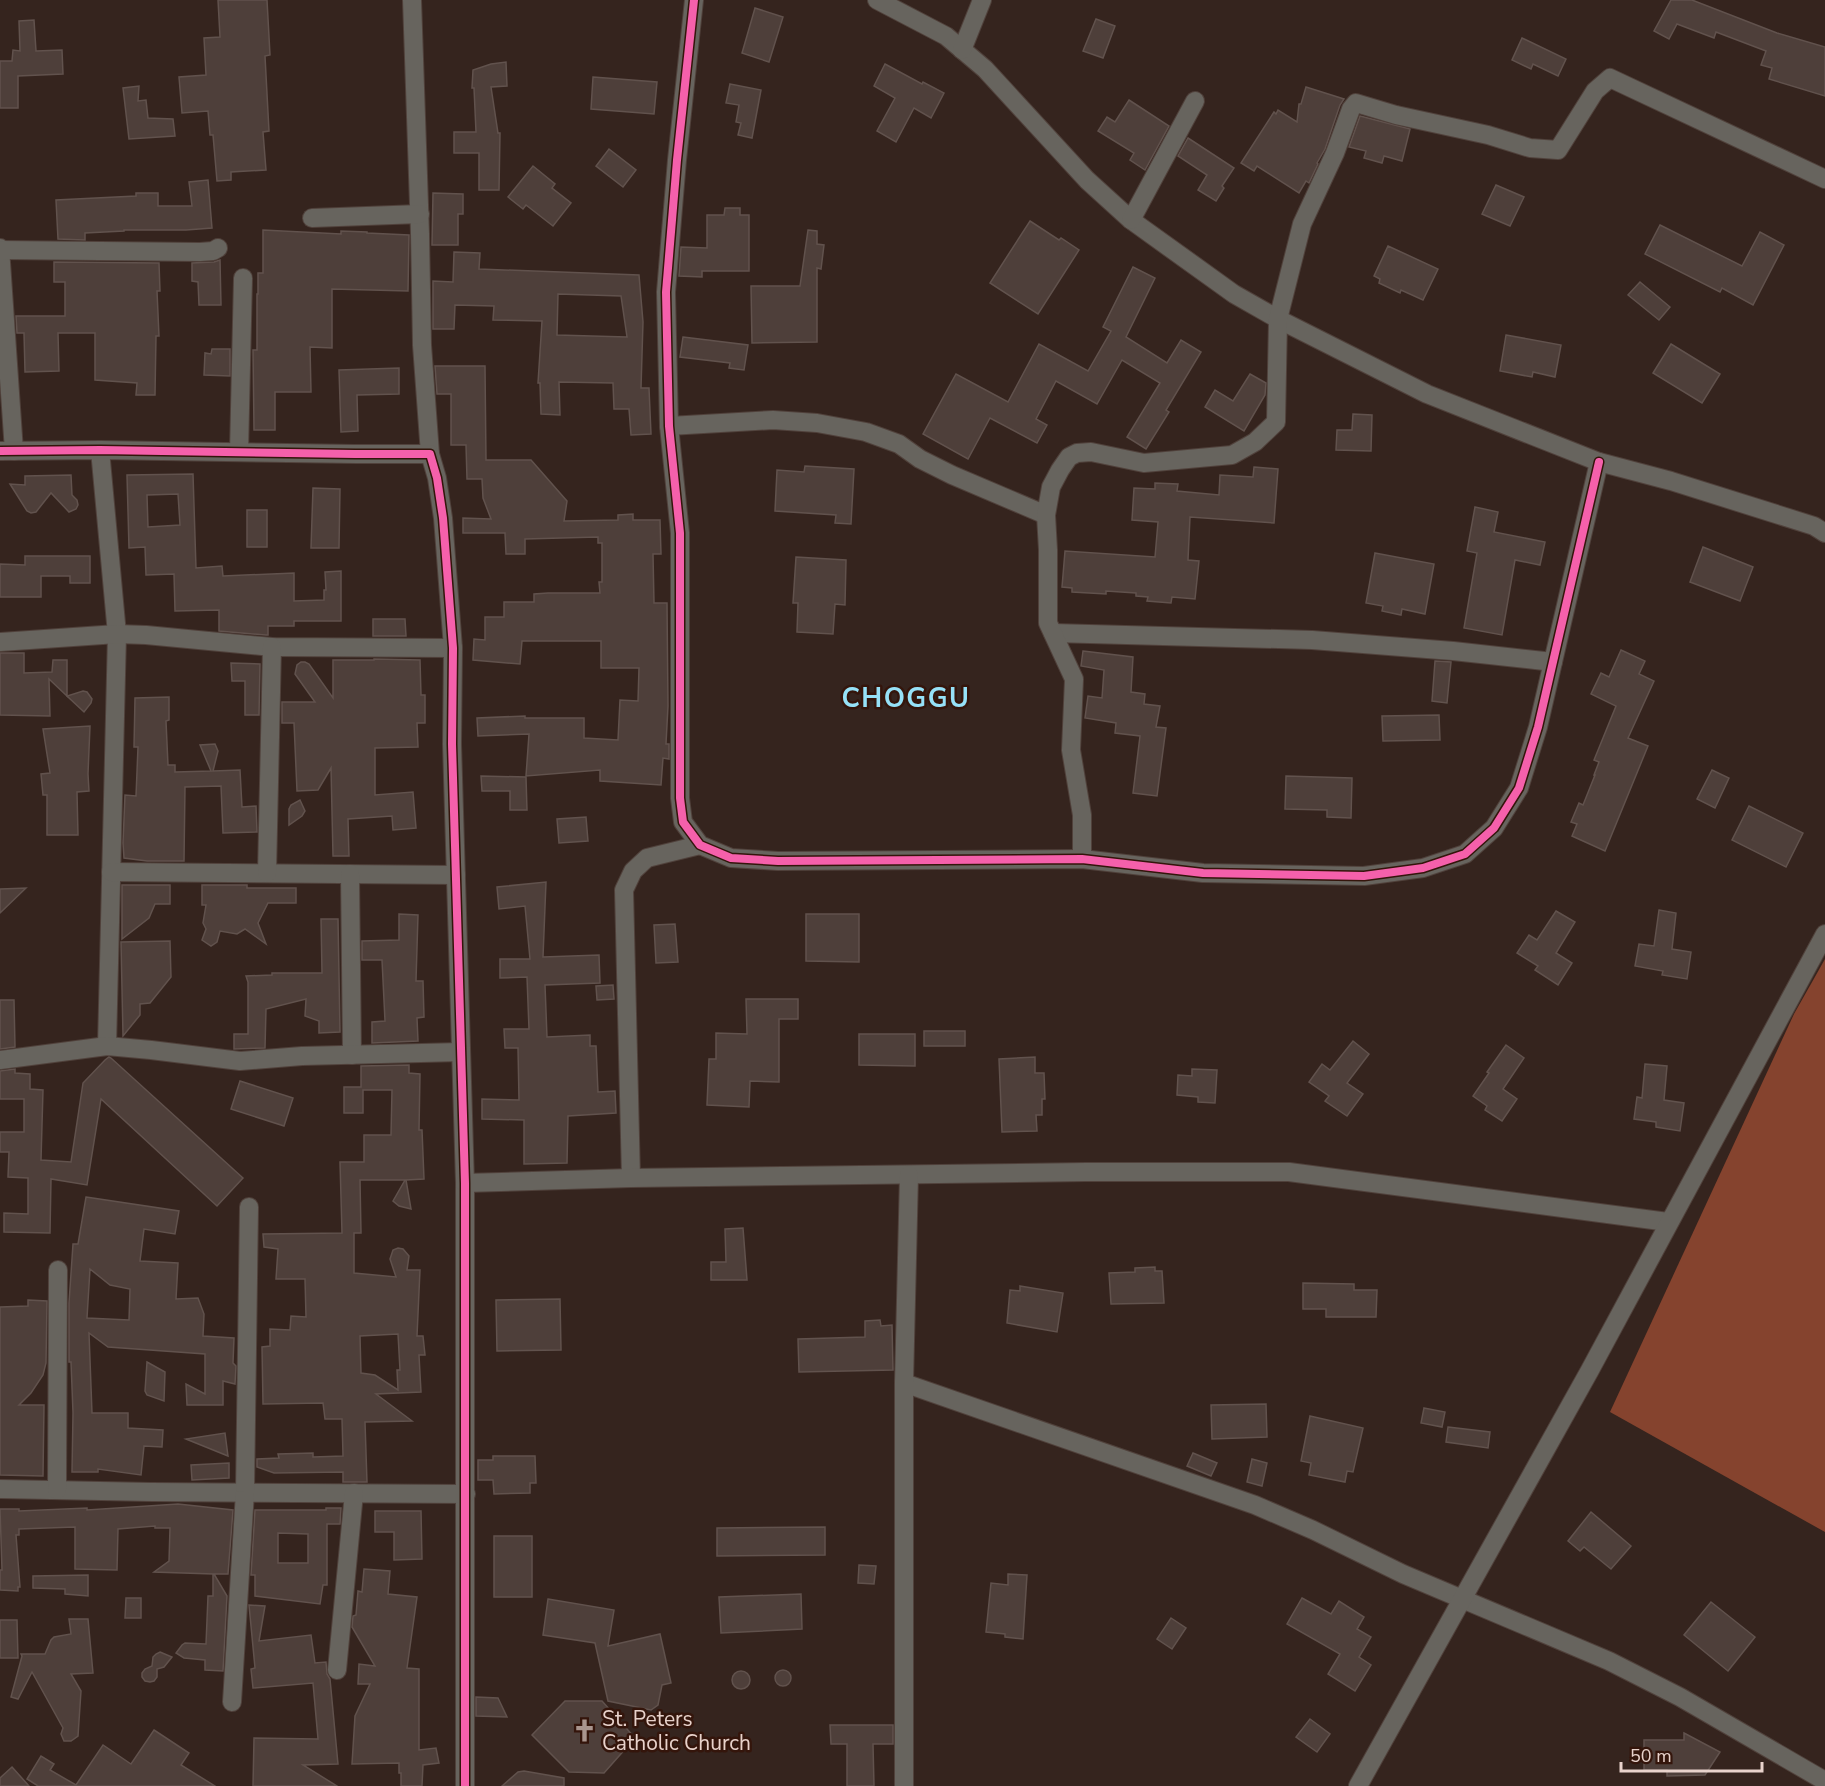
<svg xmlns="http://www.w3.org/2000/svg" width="1825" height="1786" font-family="'Nunito Sans',sans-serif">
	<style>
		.forest { fill: #85432e }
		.building { fill: #4e3f3a; stroke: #61524d; stroke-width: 1.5; fill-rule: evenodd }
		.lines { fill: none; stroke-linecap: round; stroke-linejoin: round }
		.minor-casing { stroke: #50413b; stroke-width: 20 }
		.minor { stroke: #67645e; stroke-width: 18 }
		.cycleway-casing { stroke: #34150b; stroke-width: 11 }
		.cycleway { stroke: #f560ab; stroke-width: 8 }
		.labels { text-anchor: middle; stroke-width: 5; stroke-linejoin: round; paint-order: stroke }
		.poi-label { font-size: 21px; fill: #e8d2cb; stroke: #34150b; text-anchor: start }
		.district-label { font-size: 27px; font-weight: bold; letter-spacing: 1.5px; fill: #96e1f7; stroke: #34150b }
	</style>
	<rect width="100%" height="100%" fill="#35241e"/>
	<path class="forest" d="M1825,959v573l-215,-120 184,-398z"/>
	<g class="building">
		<path d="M218,0h49l3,55 -5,1 4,75 -6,1 3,38 -35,2v8l-14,1 -4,-46h-3l-2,-24 -26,2 -3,-36 27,-2 -2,-37 16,-1z"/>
		<path d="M1671,0h21l85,33 48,14v49l-56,-17 3,-11 -11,-3 5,-14 -50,-19 -2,6 -37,-14 -8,15 -15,-8z"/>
		<path d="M755,8l28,9 -14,45 -27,-9z"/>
		<path d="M1096,19l19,7 -12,32 -20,-7z"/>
		<path d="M34,20l2,31 26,-1 1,24 -45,2v32h-18v-47h12l1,-11 7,1 -1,-30z"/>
		<path d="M1522,38l44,21 -8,17 -25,-12 -2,5 -19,-9z"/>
		<path d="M506,62l1,24 -16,1 7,46h2l-1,57h-20v-37h-25v-21h22l-2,-44h-2l1,-18 18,-6z"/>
		<path d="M885,64l37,20 1,-2 21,11 -13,25 -17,-10 -18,34 -19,-11 18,-33 -21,-12z"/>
		<path d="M593,77l64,5 -3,32 -63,-5z"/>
		<path d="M730,84l31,6 -9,48 -14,-3 3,-12 -5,-1 3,-17 -13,-2z"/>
		<path d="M139,86l-1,15 8,-1 2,18 25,1 2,17 -46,3 -6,-51z"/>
		<path d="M1306,87l38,12 -4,6 -15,44 -8,14 1,1 -9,19 -3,-2 -7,12 -42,-27 -3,5 -13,-8 33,-51 2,2 2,-4 19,12 2,-18h2z"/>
		<path d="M1129,100l40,26 -24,44 -15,-10 4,-7 -36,-22 9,-14 8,5z"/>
		<path d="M1360,116l50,13 -8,32 -18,-5 -2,7 -18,-5 2,-7 -17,-4z"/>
		<path d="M1188,138l46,30 -12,18 2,2 -8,13 -18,-11 9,-15 -29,-19z"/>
		<path d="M609,149l27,21 -13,17 -27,-21z"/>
		<path d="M533,166l22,18 -3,4 19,15 -18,23 -27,-21 -3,4 -15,-12z"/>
		<path d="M208,180l4,48 -26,2h-62v1l-39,2v7l-27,-1 -2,-39 80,-4v-3h22v13h34l-3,-24z"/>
		<path d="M1496,185l28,12 -14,29 -28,-12z"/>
		<path d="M433,193l30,1v20h-5v31h-26z"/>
		<path d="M725,208h15v7h9v56h-47v6l-23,-1 2,-29 26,1v-33h17z"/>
		<path d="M1030,221l29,19 2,-2 18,12 -41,64 -48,-31z"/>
		<path d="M1660,225l82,41 18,-34 24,13 -31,60 -31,-17 -2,4 -75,-38z"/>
		<path d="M263,230l78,4v-3l26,1v1l42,2 -1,56 -76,-2v59l-22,-1 1,45h-36v38h-21l-1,-80h4v-56h1v-21h5z"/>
		<path d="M808,230l9,1v13l7,1 -3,24 -4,-1v74l-65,1 -1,-57h49z"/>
		<path d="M1388,246l50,23 -15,31 -22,-10 -1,3 -21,-10 1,-4 -6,-3z"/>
		<path d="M454,252l26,1 -1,16 160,6 4,47 -2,66h8l2,46 -20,1 -2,-26h-15l-1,-26 -54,-1 1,33 -19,-1 -1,-31h-2l4,-62 -49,-1 1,-14 -39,-1 -1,24h-21v-48l20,1zM558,294l63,2 6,41 -70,-2z"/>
		<path d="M220,260l1,45h-22l-1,-23 -6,-1v-18l22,-1z"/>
		<path d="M54,262l105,1 1,28h-3l2,45h-3l-1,59h-19l1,-12 -42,-3v-47h-37l1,38 -34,1 -1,-39h-7l-1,-17h49v-34h-11z"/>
		<path d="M1133,267l22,11 -29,59 41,26 14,-23 20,12 -35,58 3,2 -23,37 -19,-12 33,-54 -38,-23 -25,44 -41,-23 -20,38 11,6 -10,18 -47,-25 -22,41 -45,-25 33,-60 52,28 31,-58 49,27 23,-40 -8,-4z"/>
		<path d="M1640,282l30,25 -11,13 -31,-25z"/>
		<path d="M1506,335l55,10 -6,32 -22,-5 -1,5 -32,-6z"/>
		<path d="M683,337l65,8 -4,25 -15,-2 1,-5 -50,-6z"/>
		<path d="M1671,344l49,30 -18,29 -49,-30z"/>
		<path d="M212,349h18v27l-26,-1 1,-22 6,1z"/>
		<path d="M435,366h50l1,94h45l36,41 -3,20 54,-1v-5l15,-1v6h27l1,34h-8l1,49h13l1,103 -2,38h3v15l-6,-1 -2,27 -61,-4v-11l-74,6 3,-42 -51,2 -1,-18 48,-2v2h59v20l34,2 2,-40 18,1 1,-33h-38v-27h-79l-2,23 -47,-4 1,-21 11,1v-23h19v-15h30v-8l14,-1h52l-1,-11h3v-39h-4v-6l-73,2v15h-19l-1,-21h-42v-15l28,1 -8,-21 -1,-19h-15l-1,-34h-15v-51h-14z"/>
		<path d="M399,368v26l-42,1 1,36 -17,1 -2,-62z"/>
		<path d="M1250,374l16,9 -1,12 -21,36 -39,-24 10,-17 18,11z"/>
		<path d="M1353,414l19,1 -1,36 -35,-1 1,-20h15z"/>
		<path d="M805,466l49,3 -3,55 -16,-1 1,-8 -61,-4 2,-41 27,2z"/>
		<path d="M1254,467l24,2 -4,54 -84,-6 -2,43 11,1 -4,38 -23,-2 -1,6 -24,-2 1,-4 -12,-1v-3l-30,-2v3l-34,-2v-4l-10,-1 3,-36 90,6 3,-35 -26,-2 2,-32 21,1v-6l23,1 -1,7 42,4 1,-20 33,2z"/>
		<path d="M193,474l3,94 26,-2 1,10 71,-3v28l30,-1v-10h2l-1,-18 16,-1v50h-47v5h-26v9h-2l-47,-4v-21l-44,1 -1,-37 -28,1 -1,-28 -16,1 -2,-73zM178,494l2,31 -32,2 -1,-32z"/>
		<path d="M71,475l1,20 5,5 1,5 -2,4 -7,3 -18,-19 -15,19 -5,1 -4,-2 -17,-27 15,1v-9z"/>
		<path d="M313,488l27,1 -1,59h-28z"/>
		<path d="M1475,507l23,5 -4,20 51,10 -5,23 -25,-5 -13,75 -38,-7 13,-75 -10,-2z"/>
		<rect x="247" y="510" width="20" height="37"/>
		<path d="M1703,547l50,20 -13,34 -50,-19z"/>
		<path d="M1375,553l59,11 -9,50 -23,-5 -1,6 -19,-4 1,-5 -17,-3z"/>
		<path d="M25,556h65v27h-20v-7h-29v21h-41v-33l25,1z"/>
		<path d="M796,557l50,3 -1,45 -10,-1 -2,30 -36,-2 1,-29h-5z"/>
		<path d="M373,619h32l1,17h-33z"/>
		<path d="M1621,650l24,11 -6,13 15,7 -26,57 20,8 -43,105 -33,-15 5,-12 -6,-2 8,-19 4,2 12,-30h-1l5,-13 -5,-2 22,-54 -25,-12 10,-21 8,4z"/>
		<path d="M1083,651l50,6 -2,35 14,2 -1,10 16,2 -4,21 10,1 -9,68 -24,-3 7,-57 -25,-3 1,-10 -31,-5 3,-22 14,2 2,-28 -23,-4z"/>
		<path d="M0,653h24v20l28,-1 1,-12h14v36l-18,-17 1,37 -50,-1z"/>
		<path d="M374,659l46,1 1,35h4v28h-8l1,24 -43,1v47l38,-3 3,36 -23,2 -1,-14 -44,3 1,37h-16l-2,-88 -13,22 -21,1 -3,-68h-12v-21h33l-20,-28 2,-9 4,-3h4l4,2 24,34v-38h41z"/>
		<path d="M1435,661l16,1 -4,41 -15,-2z"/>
		<path d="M231,663l29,1 -1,51h-14v-34h-13z"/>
		<path d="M83,691l4,1 5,7 -1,4 -7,9 -17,-16z"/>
		<path d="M169,697v23l-3,1 2,44h7v7l36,-1 -11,-26 15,-1 3,7 -5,20 27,-1 2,37 14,-1 1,26 -34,1 -2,-47 -36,1 -1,74h-37l-23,-3 -1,-15 2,-48 11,1 2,-49h-4l1,-49z"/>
		<path d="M1439,715l1,25 -57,1 -1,-25z"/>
		<path d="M90,726l-2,48 1,17 -12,1 1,43h-31v-40h-4l-2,-21 9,-1 -7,-44z"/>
		<path d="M1712,770l17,8 -14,30 -18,-9z"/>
		<path d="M481,776l45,1 1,33h-17v-19h-28z"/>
		<path d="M1286,776l66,2 -1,40 -24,-1v-7l-42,-1z"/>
		<path d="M300,800l5,11 -3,5 -13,9v-16l2,-4z"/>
		<path d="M1749,806l54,27 -17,34 -54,-27z"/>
		<path d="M586,817l2,24 -29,2 -2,-24z"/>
		<path d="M546,882l-3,75 56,-2 1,28 -55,2 2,52 43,-2v11h6l2,46 17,-1 1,22 -48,3 -1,47 -43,1v-44l-42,-1v-20l37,1 -1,-52h-13l-1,-19h25l-2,-52 -27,1v-19h30l-5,-53 -26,3 -2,-22z"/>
		<path d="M122,885h48v19h-15l-6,14 -27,21z"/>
		<path d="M202,885h45v3h49v15h-28l-10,20 8,21 -21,-15 -8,5 -17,-3 -3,11 -6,4 -9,-6 4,-11 -3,-6 3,-18h-4z"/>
		<path d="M26,888l-26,25v-24z"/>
		<path d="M1659,910l17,3 -4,36 19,3 -4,27 -25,-4 1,-4 -28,-5 4,-22 15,2z"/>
		<path d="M1556,911l19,11 -19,31 16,10 -14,22 -23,-15 3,-4 -21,-13 12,-18 8,5z"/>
		<path d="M399,914l19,1 -2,66h7l1,36 -7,1 1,23 -46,2v-21l13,-1 -3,-61h-20v-19l37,-1z"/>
		<path d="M806,914h53v48l-53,-1z"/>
		<path d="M321,919h17l2,113 -21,1v-12l-14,-5 1,-17 -40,10 -1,39 -31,1v-15h14v-52l-2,-6 26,-1v-2h50z"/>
		<path d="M675,924l3,38 -22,1 -2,-38z"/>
		<path d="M170,941l1,36 -21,26 -10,1v11l-17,21 -2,-94z"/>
		<path d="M613,985l1,14 -17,1 -1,-14z"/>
		<path d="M746,999h52v20h-19v63l-29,-1 -1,26 -42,-2 2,-46h7v-26l31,1z"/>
		<path d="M0,1000h14l1,47 -15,2z"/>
		<rect x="924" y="1031" width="41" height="15"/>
		<path d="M859,1034h56v32l-56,-1z"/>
		<path d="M1353,1041l16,13 -22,29 16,11 -16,22 -22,-15 4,-5 -20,-14 13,-18 8,6z"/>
		<path d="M1506,1045l18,13 -21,31 14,10 -15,22 -17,-11 2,-4 -14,-10 16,-23 -2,-1z"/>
		<path d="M109,1057l2,1 132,120 -26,28 -116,-107 -14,86 -36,-6 -1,54 -46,-1v-19l24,1v-36l-20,-1 1,-25h-9v-20h24v-33h-24v-28l15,-2v4l15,1v15l13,1 -2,70 30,2 12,-79 22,-23z"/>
		<path d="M1035,1057v16h9l1,26h-3v16h-6l1,16 -35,1 -3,-73z"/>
		<path d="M1645,1064l22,2 -3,34 20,3 -4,28 -24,-4v-5l-22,-3 3,-22 5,1z"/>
		<path d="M409,1065v8l11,1 -1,56h3l2,49 -18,1 5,29 -12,-3 -6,-5 12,-21h-45l1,53h-7v40l42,4 -6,-18 3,-9 5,-2 5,1 6,7 -2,14h13l-3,66h6l2,19h-6l2,37 -45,2 36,27 -47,1 2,60h-24v-10l-69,1 -17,-6v-8l22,-1 -1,-4 35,-1v4l30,-1 -1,-37h-17l-2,-16 -60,1 -1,-57 8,-1v-17l20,1 1,-14 15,1 -1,-38h-29l2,-30 -14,-2 -1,-13 79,-1 -2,-71h24v-27h27l1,-45h-29v23h-19v-26h17v-21zM398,1334l2,36h-3l1,20 -23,-15 -14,-2 -1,-37z"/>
		<path d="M1192,1069l25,1 -2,33 -17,-1v-5l-21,-2 1,-20 14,1z"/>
		<path d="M240,1081l53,17 -9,28 -53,-17z"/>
		<path d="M86,1197l93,14 -4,23 -31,-5 -4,32 38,2 -2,36 22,-1 6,16 -1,22 31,2 -1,25 3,3 -1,18 -12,-3v24h-36l-1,-21 19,10v-40l-97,-7 -19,-14 3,80h36v15l35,2 -1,17 -18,-1 -3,29 -43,-6v3h-26l1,-59 -2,-51h-2v-59l4,-59h5zM90,1269l20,16 20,4 -1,31 -42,-2z"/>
		<path d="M743,1228l4,52h-36v-18h15l-1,-33z"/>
		<path d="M1155,1267v4h7l2,32 -53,1 -2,-31 26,-1v-4z"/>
		<path d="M1303,1283l51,1v6h23l-1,27h-50v-8h-23z"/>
		<path d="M1020,1286l43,7 -6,39 -50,-9 3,-33 10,1z"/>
		<path d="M560,1299l1,51 -64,1 -1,-51z"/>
		<path d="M28,1300l19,1 -1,62 -3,12 -12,18 -12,12h25l-1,71 -43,-1v-168l28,-1z"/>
		<path d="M880,1320l1,6 11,-1 1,45 -94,2 -1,-33 67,-2v-16z"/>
		<path d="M147,1362l18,10 -1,29 -17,-6 -2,-4z"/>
		<path d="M1266,1404l1,33 -55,2 -1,-34z"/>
		<path d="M1424,1408l21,4 -3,15 -21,-4z"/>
		<path d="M1310,1416l53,12 -10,44 -6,-1 -2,11 -36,-7 2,-12 -10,-2z"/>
		<path d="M1448,1427l42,5 -2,16 -42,-6z"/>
		<path d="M225,1433l3,23 -42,-17z"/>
		<path d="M1193,1453l24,10 -6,13 -24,-10z"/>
		<path d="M493,1456h42l1,27h-6v10l-36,1 -1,-14h-15v-20h15z"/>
		<path d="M1252,1459l15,4 -5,23 -15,-4z"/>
		<path d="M229,1463v15l-37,2 -1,-15z"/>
		<path d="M178,1504l55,6 -5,64h-14l13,22 -4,75 -18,-1v-10l-21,-2 -8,-5 6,-8 3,-2 21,1 2,-48h5v-22l-59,-2 15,-11 1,-33h-15v-2l-37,3 -1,41 -42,-1v-42l-56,2v6h-3l4,52h-2v4l-18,-1v-20h2l-2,-61h19v2l68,-3v2z"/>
		<path d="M326,1508h15l-1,16h-13v61h-4l-3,19 -65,-8v-21h-4l4,-65h71zM278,1533l30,1v29h-30z"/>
		<path d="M375,1511h46l1,48 -28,1v-28h-19z"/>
		<path d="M1591,1512l40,34 -20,23 -27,-22 -4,4 -12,-10z"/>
		<path d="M825,1527v28l-108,1v-28z"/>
		<rect x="494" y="1536" width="38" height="61"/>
		<path d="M859,1565l17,1 -2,18 -16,-1z"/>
		<path d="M364,1569l26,2 -2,23 29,3 -10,71 12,1v81l17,-2 3,15 -16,2 -1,21h-21v-13h-2v-10l-47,1 3,-48 15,-32h-12l1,-20 16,2 -23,-39 1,-11 3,-1 2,-24 4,1z"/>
		<path d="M1008,1574l19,1 -4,64 -18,-2v-3l-19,-2 5,-49 17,2z"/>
		<path d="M88,1575v21l-23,-2v-5l-32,-1v-12z"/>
		<path d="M801,1594l1,35 -81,4 -2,-36z"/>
		<path d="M126,1598h15v20h-16z"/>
		<path d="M1302,1598l29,16 8,-13 25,16 -7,12 14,8 -12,20 12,8 -16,26 -27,-17 12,-20 -53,-30z"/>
		<path d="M548,1599l66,11 -6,36 52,-12 11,49 -9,2 -4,20 -7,5 -43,-9 -13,-58 -52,-8z"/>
		<path d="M1711,1602l44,35 -27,34 -44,-36z"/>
		<path d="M249,1605l16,1 -6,35 52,-6 4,28 11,-1 1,12 3,5 8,85 -35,1 34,21h-84l1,-48 64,1 -5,-56 -60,5 -2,-19 4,-1z"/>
		<path d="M1171,1618l15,10 -14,21 -15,-10z"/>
		<path d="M69,1619h19l5,54 -22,1 10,17 -3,45 -7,5h-7l-3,-7 2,-6 -31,-56 -14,27 -7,-2 11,-41 -1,-2h24l6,-14 3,-3 17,-3z"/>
		<path d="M0,1620h17l1,38h-18z"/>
		<path d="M160,1652l12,5 -8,10 -7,2v8l-3,4 -4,1 -5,-1 -3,-4v-4l3,-4 7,-3 1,-9 3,-3z"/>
		<circle cx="783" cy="1678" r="8"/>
		<circle cx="741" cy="1680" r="9"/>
		<path d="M476,1697l22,1 9,19 -31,-1z"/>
		<path d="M565,1701h37l33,37 -31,35 -35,-1 -37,-37z"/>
		<path d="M1310,1719l20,15 -13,18 -21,-15z"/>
		<path d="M830,1725h63v19h-20l1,42h-27v-42h-16z"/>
		<path d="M154,1730l35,23 -8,12 34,21h-177l-11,-7 14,-23 13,8 -4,6 26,15 27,-40 28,19z"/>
		<path d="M1684,1733l36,19 -15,23 -38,1v-6h-23v-30h40z"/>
		<path d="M12,1767l17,19h-29v-8z"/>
		<path d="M524,1771l40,7v8h-62l16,-14z"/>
	</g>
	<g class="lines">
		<defs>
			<g id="minor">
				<path d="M412,0l8,234 2,111 8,109"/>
				<path d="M694,0l-17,160 -11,132 3,134 11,107v265l3,24 17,23 31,13 47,3 304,-2 121,14 161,3 59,-8 42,-14 29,-26 25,-40 19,-61 61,-265"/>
				<path d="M877,0l69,36 39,33 102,111 44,40 103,74 44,25 149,75 172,68 72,19 143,45 11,7"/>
				<path d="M962,50l20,-50"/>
				<path d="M312,218l108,-4"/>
				<path d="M1131,220l64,-119"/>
				<path d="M0,248l14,203"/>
				<path d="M0,250l200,2 13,-1 5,-3"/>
				<path d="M669,426l104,-6 44,3 49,9 33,12 21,15 32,16 94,40"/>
				<path d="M100,450l17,184 -10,412"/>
				<path d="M0,451l100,-1 255,4h75l7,24 6,40 10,130 -1,96 13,439v603"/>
				<path d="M239,452l4,-174"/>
				<path d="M1053,633l259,7 141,11 100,11"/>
				<path d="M0,642l117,-8 29,1 126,12 181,1"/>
				<path d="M1082,859v-44l-11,-65 3,-71 -26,-56v-73l-2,-35 5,-28 9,-17 9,-13 8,-4 14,-1 53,11 88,-8 23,-13 21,-20 2,-103 24,-95 33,-71 16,-44 5,-6 40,12 92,20 42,13 28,2 37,-59 15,-13 215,101"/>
				<path d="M111,872l345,3"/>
				<path d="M267,873l5,-226"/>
				<path d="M350,874l2,181"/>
				<path d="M0,1060l107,-14 44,4 89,11 62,-5 159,-4"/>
				<path d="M631,1178l-7,-288 9,-19 14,-13 53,-13"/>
				<path d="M465,1183l166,-5 455,-6h203l379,50"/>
				<path d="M904,1383l351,122 58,25 90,44 206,87 71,36 145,84"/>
				<path d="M0,1489l151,3 315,2"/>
				<path d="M57,1490l1,-220"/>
				<path d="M337,1670l17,-177"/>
				<path d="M232,1702l13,-210 4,-285"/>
				<path d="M904,1786v-403l5,-208"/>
				<path d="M1358,1786l232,-416 235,-436"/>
			</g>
		</defs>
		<use href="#minor" class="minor-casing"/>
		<use href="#minor" class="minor"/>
		<defs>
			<g id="cycleway">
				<path d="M694,0l-17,160 -11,132 3,134 11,107v265l3,24 17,23 31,13 47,3 304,-2 121,14 161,3 59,-8 42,-14 29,-26 25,-40 19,-61 61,-265"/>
				<path d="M0,451l100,-1 255,4h75l7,24 6,40 10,130 -1,96 13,439v603"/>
			</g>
		</defs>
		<use href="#cycleway" class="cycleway-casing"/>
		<use href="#cycleway" class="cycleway"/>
	</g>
	<defs>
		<symbol id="church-bare" viewBox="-9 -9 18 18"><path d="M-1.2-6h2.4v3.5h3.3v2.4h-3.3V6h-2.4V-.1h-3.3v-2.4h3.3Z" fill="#a9958e" stroke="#34150b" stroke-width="2.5" paint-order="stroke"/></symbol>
	</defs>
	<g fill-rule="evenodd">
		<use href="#church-bare" x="568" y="1714" width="33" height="33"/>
	</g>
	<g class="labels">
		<g class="poi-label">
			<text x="602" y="1726">St. Peters<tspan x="602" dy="24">Catholic Church</tspan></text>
		</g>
		<g class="district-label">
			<text x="906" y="707">CHOGGU</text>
		</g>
	</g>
	<path d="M1621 1762v9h141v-9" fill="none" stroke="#e8d2cb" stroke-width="3"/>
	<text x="1630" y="1762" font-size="18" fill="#e8d2cb" stroke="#34150b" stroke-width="4.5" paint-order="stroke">50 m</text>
</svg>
